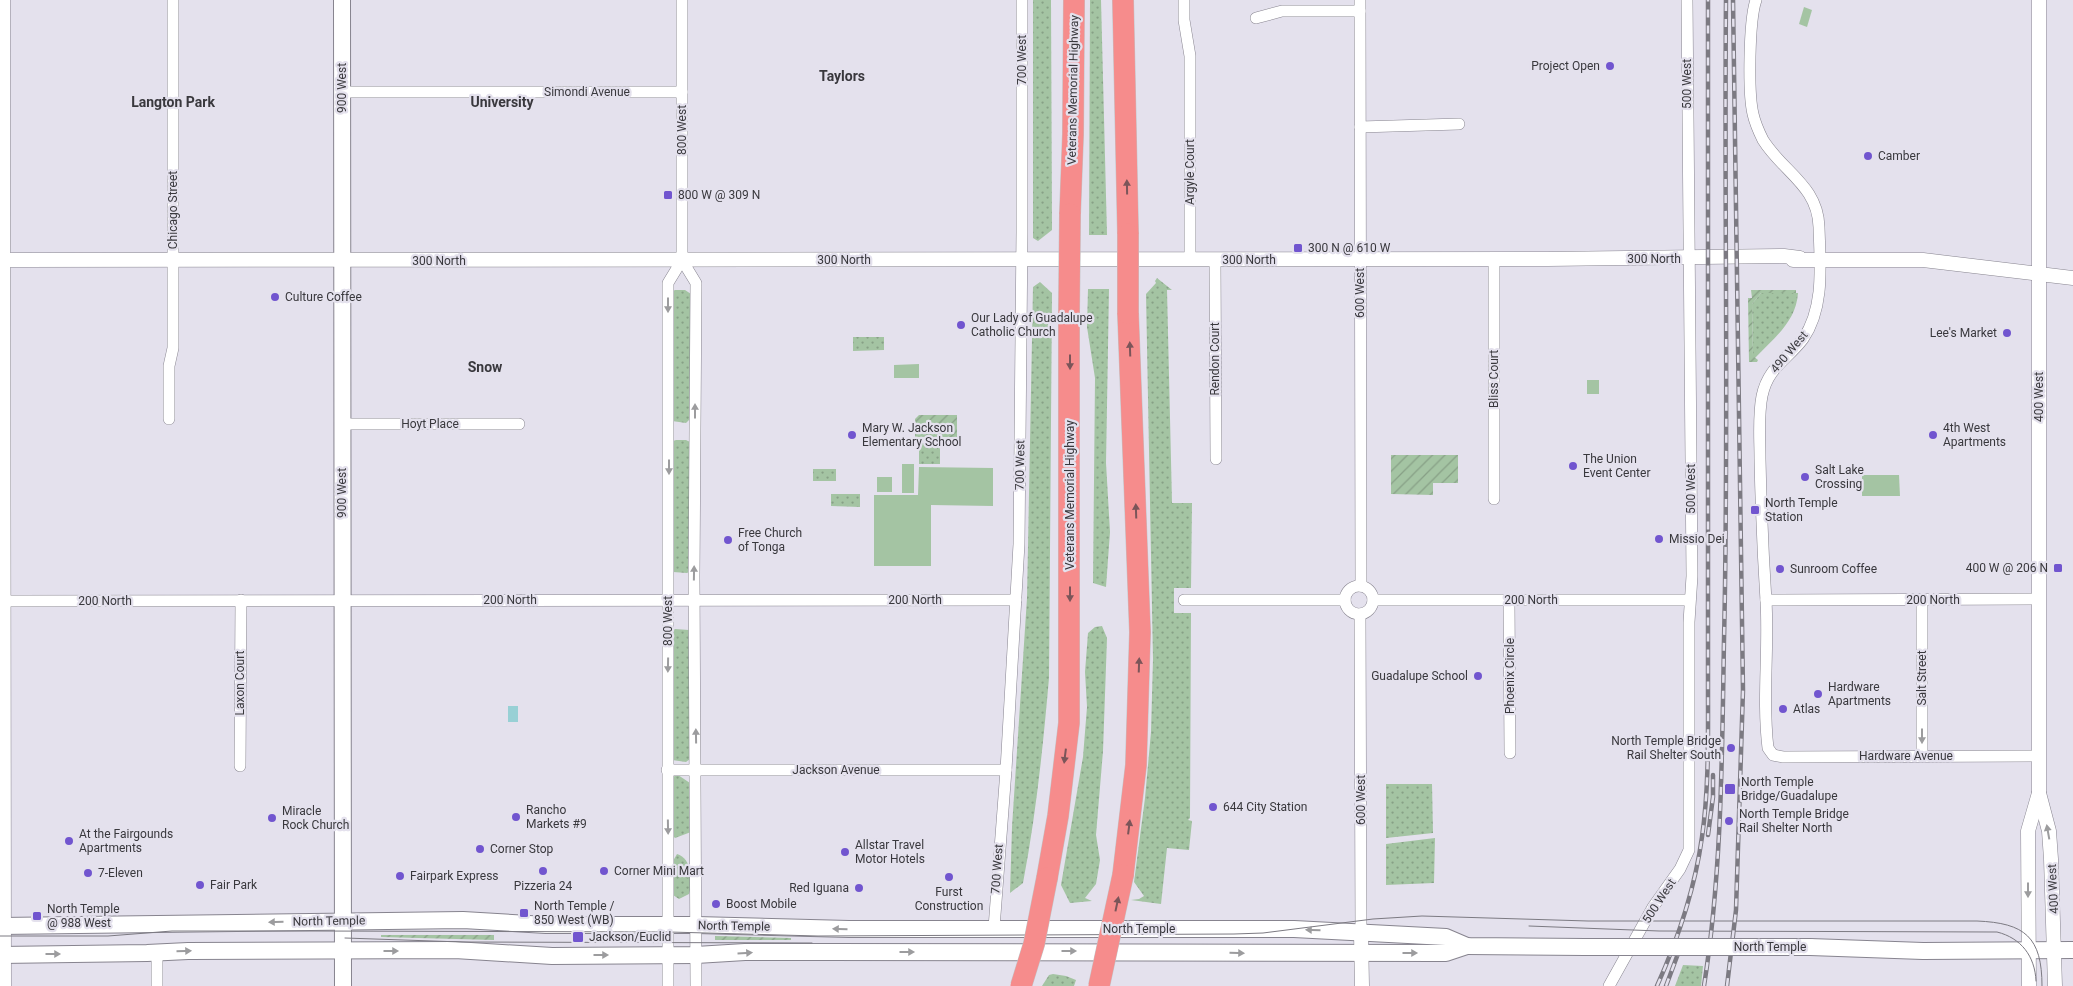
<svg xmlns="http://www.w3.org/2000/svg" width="2073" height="986" font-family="Roboto,sans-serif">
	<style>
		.grass { fill: url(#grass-dots) }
		.garden { fill: url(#garden-furrows) }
		.pitch { fill: #a4c4a3 }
		.water { fill: #98d0d5 }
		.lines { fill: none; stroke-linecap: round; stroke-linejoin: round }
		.minor-casing { stroke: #87848f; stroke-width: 12 }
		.tertiary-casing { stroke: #87848f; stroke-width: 15 }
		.secondary-casing { stroke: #87848f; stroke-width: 18 }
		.motorway-casing { stroke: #c4c3c5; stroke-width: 22 }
		.minor { stroke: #fff; stroke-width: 11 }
		.tertiary { stroke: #fff; stroke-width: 14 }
		.secondary { stroke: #fff; stroke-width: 16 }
		.motorway { stroke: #f68c8c; stroke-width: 21 }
		.tram { stroke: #7c7a82; stroke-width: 1 }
		.rail-casing { stroke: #7c7a82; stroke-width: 4.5 }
		.rail { stroke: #e4e1ed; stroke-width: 2.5; stroke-dasharray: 8; stroke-linecap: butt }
		.secondary-bridge-casing { stroke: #87848f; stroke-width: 18; stroke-linecap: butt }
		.motorway-bridge-casing { stroke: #c4c3c5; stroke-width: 22; stroke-linecap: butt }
		.secondary-bridge { stroke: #fff; stroke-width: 16 }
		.motorway-bridge { stroke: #f68c8c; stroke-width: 21 }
		.oneway { fill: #7b5559 }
		.oneway2 { fill: #9c9c9e }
		.poi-dot { fill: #7155cf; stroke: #e4e1ed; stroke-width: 2 }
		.labels { text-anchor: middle; stroke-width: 4.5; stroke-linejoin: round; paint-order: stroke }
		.street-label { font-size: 12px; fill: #39383d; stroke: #e4e1ed }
		.poi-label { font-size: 12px; fill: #39383d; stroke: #e4e1ed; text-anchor: start }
		.neighbourhood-label { font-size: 14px; font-weight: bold; fill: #39383d; stroke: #e4e1ed }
	</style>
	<defs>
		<pattern id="grass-dots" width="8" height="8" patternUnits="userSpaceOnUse" patternTransform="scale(1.25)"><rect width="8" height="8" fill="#a4c4a3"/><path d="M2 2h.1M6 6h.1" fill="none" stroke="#87a086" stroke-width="1.8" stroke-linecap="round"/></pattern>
		<pattern id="garden-furrows" width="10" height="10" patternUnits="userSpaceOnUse" patternTransform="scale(1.25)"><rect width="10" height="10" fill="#a4c4a3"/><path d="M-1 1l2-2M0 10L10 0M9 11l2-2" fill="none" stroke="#87a086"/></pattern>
	</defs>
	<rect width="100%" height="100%" fill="#e4e1ed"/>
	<g class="grass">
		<path d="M1033,0h18l1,230 -14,11 -5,-3z"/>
		<path d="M1090,0h11l6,235h-18z"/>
		<path d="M1157,278l15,12h-5l5,213h20l-1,85h-17v25h17l-1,205 -2,2 4,1 -3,29 -22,-2 -6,56 -30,-4 8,-1 5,-3 -10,-14 11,-84 6,-66 2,-73 -7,-365 10,-11 -1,-2z"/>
		<path d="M1040,282l12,11 -3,385c-6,69 -13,137 -26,205l-13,10 2,-66 15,-229 6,-311z"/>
		<path d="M1088,289h21l-3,174 4,69 -4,55 -13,-4 2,-205 -8,-51z"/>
		<path d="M675,290h10l6,4 -1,125 -4,4 -14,-2 1,-130z"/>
		<path d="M1761,293h37c-2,29 -24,45 -43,65l-2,-1 -1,-53z"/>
		<path d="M853,337h31v13l-31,1z"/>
		<path d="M676,440h10l4,2 -1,130 -2,1 -14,-1v-131z"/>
		<rect x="919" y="443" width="21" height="21"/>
		<rect x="813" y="469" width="23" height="12"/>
		<path d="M831,494h29v13l-29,-1z"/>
		<path d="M1102,626l5,12 -4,113 -7,84 4,25 -4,24 -11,14 7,3 -22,2 -9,-18 22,-128 4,-50 -2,-35 3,-39 7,-6z"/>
		<path d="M675,629l14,1 1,129 -4,3 -14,-2 1,-130z"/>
		<path d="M678,775l12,8 1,49 -16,6 -2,-2 -1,-59z"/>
		<path d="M1386,784h46l1,49 -47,5z"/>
		<path d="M1435,838l-1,45 -48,2v-41z"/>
		<path d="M677,854c15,4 16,28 12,40l-10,5 -6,-4v-34z"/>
		<path d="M1683,965l20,1 -2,20h-26z"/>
		<path d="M1053,974l13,2 10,4 -2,6h-32l7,-11z"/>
	</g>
	<g class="garden">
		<path d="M1751,290h45v3h-35l-9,11 1,52 5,4 -1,2h-8l-1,-64h4z"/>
		<path d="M919,415h38v22h-42v-18z"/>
		<path d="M1391,455h67v28h-25v12l-42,-1z"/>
		<path d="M381,935h113v5l-113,-3z"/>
		<path d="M715,936l76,2v2h-76z"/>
	</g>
	<g class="pitch">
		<path d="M1804,7l8,3 -5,17 -8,-3z"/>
		<path d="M919,364v14h-25v-13z"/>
		<rect x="1587" y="380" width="12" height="14"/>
		<rect x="902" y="464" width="12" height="29"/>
		<path d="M919,467l74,1v38l-62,-1v61h-57v-71h44z"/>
		<path d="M1862,475h37l1,21h-38z"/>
		<rect x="877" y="477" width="15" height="15"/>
	</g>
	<rect class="water" x="508" y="706" width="10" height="16"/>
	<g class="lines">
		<defs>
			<g id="minor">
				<path d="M682,0v260l14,23 -2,294 2,409"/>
				<path d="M1184,0v20l6,36v204"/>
				<path d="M1360,0l1,586"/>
				<path d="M1756,0c-7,20 -8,93 -3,114 2,9 6,18 10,26 20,32 55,46 56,87 1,37 6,80 -16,112 -16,21 -35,28 -41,57 -4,20 -2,42 -2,63 1,47 3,95 6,142 3,49 -4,98 2,147l5,7 10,2 255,-1"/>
				<path d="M1256,18l26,-7h78"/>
				<path d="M342,92h340"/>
				<path d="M1360,127l99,-3"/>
				<path d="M1494,259v240"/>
				<path d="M1215,260l1,199"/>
				<path d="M169,419v-53l4,-18v-348"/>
				<path d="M342,424h177"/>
				<circle cx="1359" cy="600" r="14"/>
				<path d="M1184,600h161"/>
				<path d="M1373,600h316"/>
				<path d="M1509,600l1,153"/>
				<path d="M1766,600l273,-1"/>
				<path d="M1922,600v156"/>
				<path d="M4,601l1012,-1"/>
				<path d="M1360,614l1,319"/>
				<path d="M240,766l1,-166"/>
				<path d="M667,770h339"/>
				<path d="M994,928l12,-158 13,-226 3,-312v-232"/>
				<path d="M157,952v34"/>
				<path d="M668,986v-703l14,-23"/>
				<path d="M1609,986l44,-79 27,-38 9,-19v-228l3,-46 -5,-576"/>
			</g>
			<g id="tertiary">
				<path d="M3,0l1,986"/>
				<path d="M2039,0v793l10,38 2,28 4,127"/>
				<path d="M4,260l1544,-1 236,-3 16,2"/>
				<path d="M1793,260h130l150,18"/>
				<path d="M1361,933l1,53"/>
				<path d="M2029,986l-1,-155 11,-38"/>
			</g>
			<g id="secondary">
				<path d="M342,0l1,986"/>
				<path d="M0,926l463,-6 83,5h150l153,4h445l152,8 21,9 118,1"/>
				<path d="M1810,947l113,4 150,-1"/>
				<path d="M0,955l147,-2 41,-2 267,-1 97,6 144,-1 49,-3h79l622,1 21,-7"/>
			</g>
			<g id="motorway">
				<path d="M1123,0l5,234"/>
				<path d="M1070,214l3,-80 1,-134"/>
				<path d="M1123,875l13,-110 4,-133 -12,-319"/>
				<path d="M1047,878l11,-62 11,-93v-410"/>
			</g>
		</defs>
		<use href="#minor" class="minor-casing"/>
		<use href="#tertiary" class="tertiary-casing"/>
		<use href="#secondary" class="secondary-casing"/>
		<use href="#motorway" class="motorway-casing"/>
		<use href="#minor" class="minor"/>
		<use href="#tertiary" class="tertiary"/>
		<use href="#secondary" class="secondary"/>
		<use href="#motorway" class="motorway"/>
		<g class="tram">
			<path d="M1529,926l130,5 338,1c24,6 38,24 39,49"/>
			<path d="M0,936h108l64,-5h143l354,1 149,4 416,-2 29,-1 110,-14 49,-3 166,5h389c48,2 65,16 65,65"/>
			<path d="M345,938l117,4 350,1"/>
		</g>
		<defs>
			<g id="rail">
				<path d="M1708,835l5,-38v-22"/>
				<path d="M1657,986c21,-47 38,-98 45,-149 7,-49 6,-100 6,-149v-688"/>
				<path d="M1666,986l13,-35"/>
				<path d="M1704,986c18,-114 18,-231 20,-346 5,-214 0,-427 2,-640"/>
				<path d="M1727,986l9,-76 7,-220 -10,-690"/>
			</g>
		</defs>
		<use href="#rail" class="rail-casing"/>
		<use href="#rail" class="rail"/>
		<defs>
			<path id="secondary-bridge" d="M1585,947h225"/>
			<g id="motorway-bridge">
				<path d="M1128,234v79"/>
				<path d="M1069,313l1,-99"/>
				<path d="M1021,986l13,-42 13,-66"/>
				<path d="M1099,986l24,-111"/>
			</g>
		</defs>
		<use href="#secondary-bridge" class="secondary-bridge-casing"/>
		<use href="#motorway-bridge" class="motorway-bridge-casing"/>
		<use href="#secondary-bridge" class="secondary-bridge"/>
		<use href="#motorway-bridge" class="motorway-bridge"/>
	</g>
	<defs><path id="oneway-solid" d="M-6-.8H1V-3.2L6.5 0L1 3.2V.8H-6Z" transform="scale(1.25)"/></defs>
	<g class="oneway">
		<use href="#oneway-solid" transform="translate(1127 187) rotate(-91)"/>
		<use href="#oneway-solid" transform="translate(1130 349) rotate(-92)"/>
		<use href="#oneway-solid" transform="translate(1070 362) rotate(90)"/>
		<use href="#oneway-solid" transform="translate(1136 511) rotate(-92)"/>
		<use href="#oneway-solid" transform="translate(1070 594) rotate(90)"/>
		<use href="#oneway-solid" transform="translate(1139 665) rotate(-88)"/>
		<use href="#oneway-solid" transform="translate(1065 756) rotate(97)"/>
		<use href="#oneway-solid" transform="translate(1129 827) rotate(-83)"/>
		<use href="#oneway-solid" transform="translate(1117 904) rotate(-78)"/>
	</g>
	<g class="oneway2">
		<use href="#oneway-solid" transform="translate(668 305) rotate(90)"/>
		<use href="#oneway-solid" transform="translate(695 411) rotate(-90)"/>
		<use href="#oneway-solid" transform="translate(669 467) rotate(90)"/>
		<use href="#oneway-solid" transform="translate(694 573) rotate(-89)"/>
		<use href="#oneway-solid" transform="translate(668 665) rotate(91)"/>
		<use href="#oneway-solid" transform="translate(696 736) rotate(-91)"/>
		<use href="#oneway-solid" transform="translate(1922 736) rotate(90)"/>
		<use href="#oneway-solid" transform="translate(668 827) rotate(89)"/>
		<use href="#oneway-solid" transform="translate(2048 832) rotate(-100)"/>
		<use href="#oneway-solid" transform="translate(2028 890) rotate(90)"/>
		<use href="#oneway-solid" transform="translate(276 922) rotate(179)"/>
		<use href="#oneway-solid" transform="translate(840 929) rotate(-178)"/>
		<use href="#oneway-solid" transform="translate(1313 930) rotate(-178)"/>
		<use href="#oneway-solid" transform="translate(184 951) rotate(-2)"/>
		<use href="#oneway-solid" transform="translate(391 951)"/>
		<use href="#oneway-solid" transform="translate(1069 951)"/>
		<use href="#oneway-solid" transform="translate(907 952)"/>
		<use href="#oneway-solid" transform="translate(745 953) rotate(-4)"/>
		<use href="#oneway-solid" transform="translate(1237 953) rotate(1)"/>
		<use href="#oneway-solid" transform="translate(1410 953)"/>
		<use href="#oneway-solid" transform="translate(53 954)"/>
		<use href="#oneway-solid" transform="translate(601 955)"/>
	</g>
	<g class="poi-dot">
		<circle cx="1610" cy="66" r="5"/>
		<circle cx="1868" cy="156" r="5"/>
		<rect x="663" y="190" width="10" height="10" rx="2.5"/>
		<rect x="1293" y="243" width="10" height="10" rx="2.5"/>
		<circle cx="275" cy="297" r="5"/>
		<circle cx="961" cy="325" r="5"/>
		<circle cx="2007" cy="333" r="5"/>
		<circle cx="852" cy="435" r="5"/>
		<circle cx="1933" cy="435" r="5"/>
		<circle cx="1573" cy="466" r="5"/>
		<circle cx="1805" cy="477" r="5"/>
		<rect x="1750" y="505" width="10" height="10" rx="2.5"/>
		<circle cx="1659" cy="539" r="5"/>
		<circle cx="728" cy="540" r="5"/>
		<rect x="2053" y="563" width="10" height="10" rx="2.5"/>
		<circle cx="1780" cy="569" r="5"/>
		<circle cx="1478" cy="676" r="5"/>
		<circle cx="1818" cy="694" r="5"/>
		<circle cx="1783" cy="709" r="5"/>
		<circle cx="1731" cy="748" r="5"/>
		<rect x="1724" y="783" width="12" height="12" rx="2.5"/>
		<circle cx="1213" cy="807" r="5"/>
		<circle cx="516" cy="817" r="5"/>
		<circle cx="272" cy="818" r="5"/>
		<circle cx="1729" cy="821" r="5"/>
		<circle cx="69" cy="841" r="5"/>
		<circle cx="480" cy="849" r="5"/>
		<circle cx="845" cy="852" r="5"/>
		<circle cx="543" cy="871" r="5"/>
		<circle cx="604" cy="871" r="5"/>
		<circle cx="88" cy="873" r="5"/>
		<circle cx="400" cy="876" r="5"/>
		<circle cx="949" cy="877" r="5"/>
		<circle cx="200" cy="885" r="5"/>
		<circle cx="859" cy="888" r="5"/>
		<circle cx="716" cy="904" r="5"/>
		<rect x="519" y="908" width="10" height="10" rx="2.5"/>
		<rect x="32" y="911" width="10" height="10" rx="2.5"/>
		<rect x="572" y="931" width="12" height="12" rx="2.5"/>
	</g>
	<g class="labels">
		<g class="street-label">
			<text transform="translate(1022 60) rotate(-90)" y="4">700 West</text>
			<text transform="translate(1687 84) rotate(-90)" y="4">500 West</text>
			<text transform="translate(342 88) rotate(-90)" y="4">900 West</text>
			<text transform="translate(1073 90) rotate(-89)" y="4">Veterans Memorial Highway</text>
			<text x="587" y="96">Simondi Avenue</text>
			<text transform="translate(682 130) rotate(-90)" y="4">800 West</text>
			<text transform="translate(1190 172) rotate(-90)" y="4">Argyle Court</text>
			<text transform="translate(173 210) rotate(-90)" y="4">Chicago Street</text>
			<text x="1654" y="263">300 North</text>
			<text x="844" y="264">300 North</text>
			<text x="1249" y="264">300 North</text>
			<text x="439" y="265">300 North</text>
			<text transform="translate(1360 293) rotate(-90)" y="4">600 West</text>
			<text transform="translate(1789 352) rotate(-50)" y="4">490 West</text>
			<text transform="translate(1215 359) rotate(-90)" y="4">Rendon Court</text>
			<text transform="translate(1494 379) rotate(-90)" y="4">Bliss Court</text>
			<text transform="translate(2039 397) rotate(-90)" y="4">400 West</text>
			<text x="430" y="428">Hoyt Place</text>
			<text transform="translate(1020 465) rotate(-89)" y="4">700 West</text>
			<text transform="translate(1691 489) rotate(-90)" y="4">500 West</text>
			<text transform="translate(342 493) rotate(-90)" y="4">900 West</text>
			<text transform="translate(1070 495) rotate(-90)" y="4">Veterans Memorial Highway</text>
			<text x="510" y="604">200 North</text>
			<text x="915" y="604">200 North</text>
			<text x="1531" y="604">200 North</text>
			<text x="1933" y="604">200 North</text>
			<text x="105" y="605">200 North</text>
			<text transform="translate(668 621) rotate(-90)" y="4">800 West</text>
			<text transform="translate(1510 676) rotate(-90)" y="4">Phoenix Circle</text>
			<text transform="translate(1922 678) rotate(-90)" y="4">Salt Street</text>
			<text transform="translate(240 683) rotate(-90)" y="4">Laxon Court</text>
			<text x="1906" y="760">Hardware Avenue</text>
			<text x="836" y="774">Jackson Avenue</text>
			<text transform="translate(1361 800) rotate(-90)" y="4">600 West</text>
			<text transform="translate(997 869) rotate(-86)" y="4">700 West</text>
			<text transform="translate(2053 889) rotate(-93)" y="4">400 West</text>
			<text transform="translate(1659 901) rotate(-57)" y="4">500 West</text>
			<text transform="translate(329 921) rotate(-1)" y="4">North Temple</text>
			<text transform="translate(734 926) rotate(1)" y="4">North Temple</text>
			<text x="1139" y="933">North Temple</text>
			<text x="1770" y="951">North Temple</text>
		</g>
		<g class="poi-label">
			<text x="1600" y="70" text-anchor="end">Project Open</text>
			<text x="1878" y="160">Camber</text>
			<text x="678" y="199">800 W @ 309 N</text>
			<text x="1308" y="252">300 N @ 610 W</text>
			<text x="285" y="301">Culture Coffee</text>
			<text x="971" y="322">Our Lady of Guadalupe<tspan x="971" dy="14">Catholic Church</tspan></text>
			<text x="1997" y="337" text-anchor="end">Lee's Market</text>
			<text x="862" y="432">Mary W. Jackson<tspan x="862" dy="14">Elementary School</tspan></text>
			<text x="1943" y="432">4th West<tspan x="1943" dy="14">Apartments</tspan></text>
			<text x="1583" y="463">The Union<tspan x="1583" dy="14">Event Center</tspan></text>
			<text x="1815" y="474">Salt Lake<tspan x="1815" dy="14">Crossing</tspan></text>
			<text x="1765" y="507">North Temple<tspan x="1765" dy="14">Station</tspan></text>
			<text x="738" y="537">Free Church<tspan x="738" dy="14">of Tonga</tspan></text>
			<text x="1669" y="543">Missio Dei</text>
			<text x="2048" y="572" text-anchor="end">400 W @ 206 N</text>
			<text x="1790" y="573">Sunroom Coffee</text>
			<text x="1468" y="680" text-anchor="end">Guadalupe School</text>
			<text x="1828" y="691">Hardware<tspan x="1828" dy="14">Apartments</tspan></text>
			<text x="1793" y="713">Atlas</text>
			<text x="1721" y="745" text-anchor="end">North Temple Bridge<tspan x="1721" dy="14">Rail Shelter South</tspan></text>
			<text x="1741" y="786">North Temple<tspan x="1741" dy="14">Bridge/Guadalupe</tspan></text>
			<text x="1223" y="811">644 City Station</text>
			<text x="526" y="814">Rancho<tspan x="526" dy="14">Markets #9</tspan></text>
			<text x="282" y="815">Miracle<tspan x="282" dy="14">Rock Church</tspan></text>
			<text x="1739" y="818">North Temple Bridge<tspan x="1739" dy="14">Rail Shelter North</tspan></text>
			<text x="79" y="838">At the Fairgounds<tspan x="79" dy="14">Apartments</tspan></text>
			<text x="855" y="849">Allstar Travel<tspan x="855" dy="14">Motor Hotels</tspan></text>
			<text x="490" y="853">Corner Stop</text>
			<text x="614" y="875">Corner Mini Mart</text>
			<text x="98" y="877">7-Eleven</text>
			<text x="410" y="880">Fairpark Express</text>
			<text x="210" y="889">Fair Park</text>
			<text x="543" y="890" text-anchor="middle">Pizzeria 24</text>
			<text x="849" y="892" text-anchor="end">Red Iguana</text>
			<text x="949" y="896" text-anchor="middle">Furst<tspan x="949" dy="14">Construction</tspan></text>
			<text x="726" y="908">Boost Mobile</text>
			<text x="534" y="910">North Temple /<tspan x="534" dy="14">850 West (WB)</tspan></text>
			<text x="47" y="913">North Temple<tspan x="47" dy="14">@ 988 West</tspan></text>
			<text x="589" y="941">Jackson/Euclid</text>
		</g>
		<g class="neighbourhood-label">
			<text x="842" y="81">Taylors</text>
			<text x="173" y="107">Langton Park</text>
			<text x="502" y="107">University</text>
			<text x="485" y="372">Snow</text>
		</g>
	</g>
</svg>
